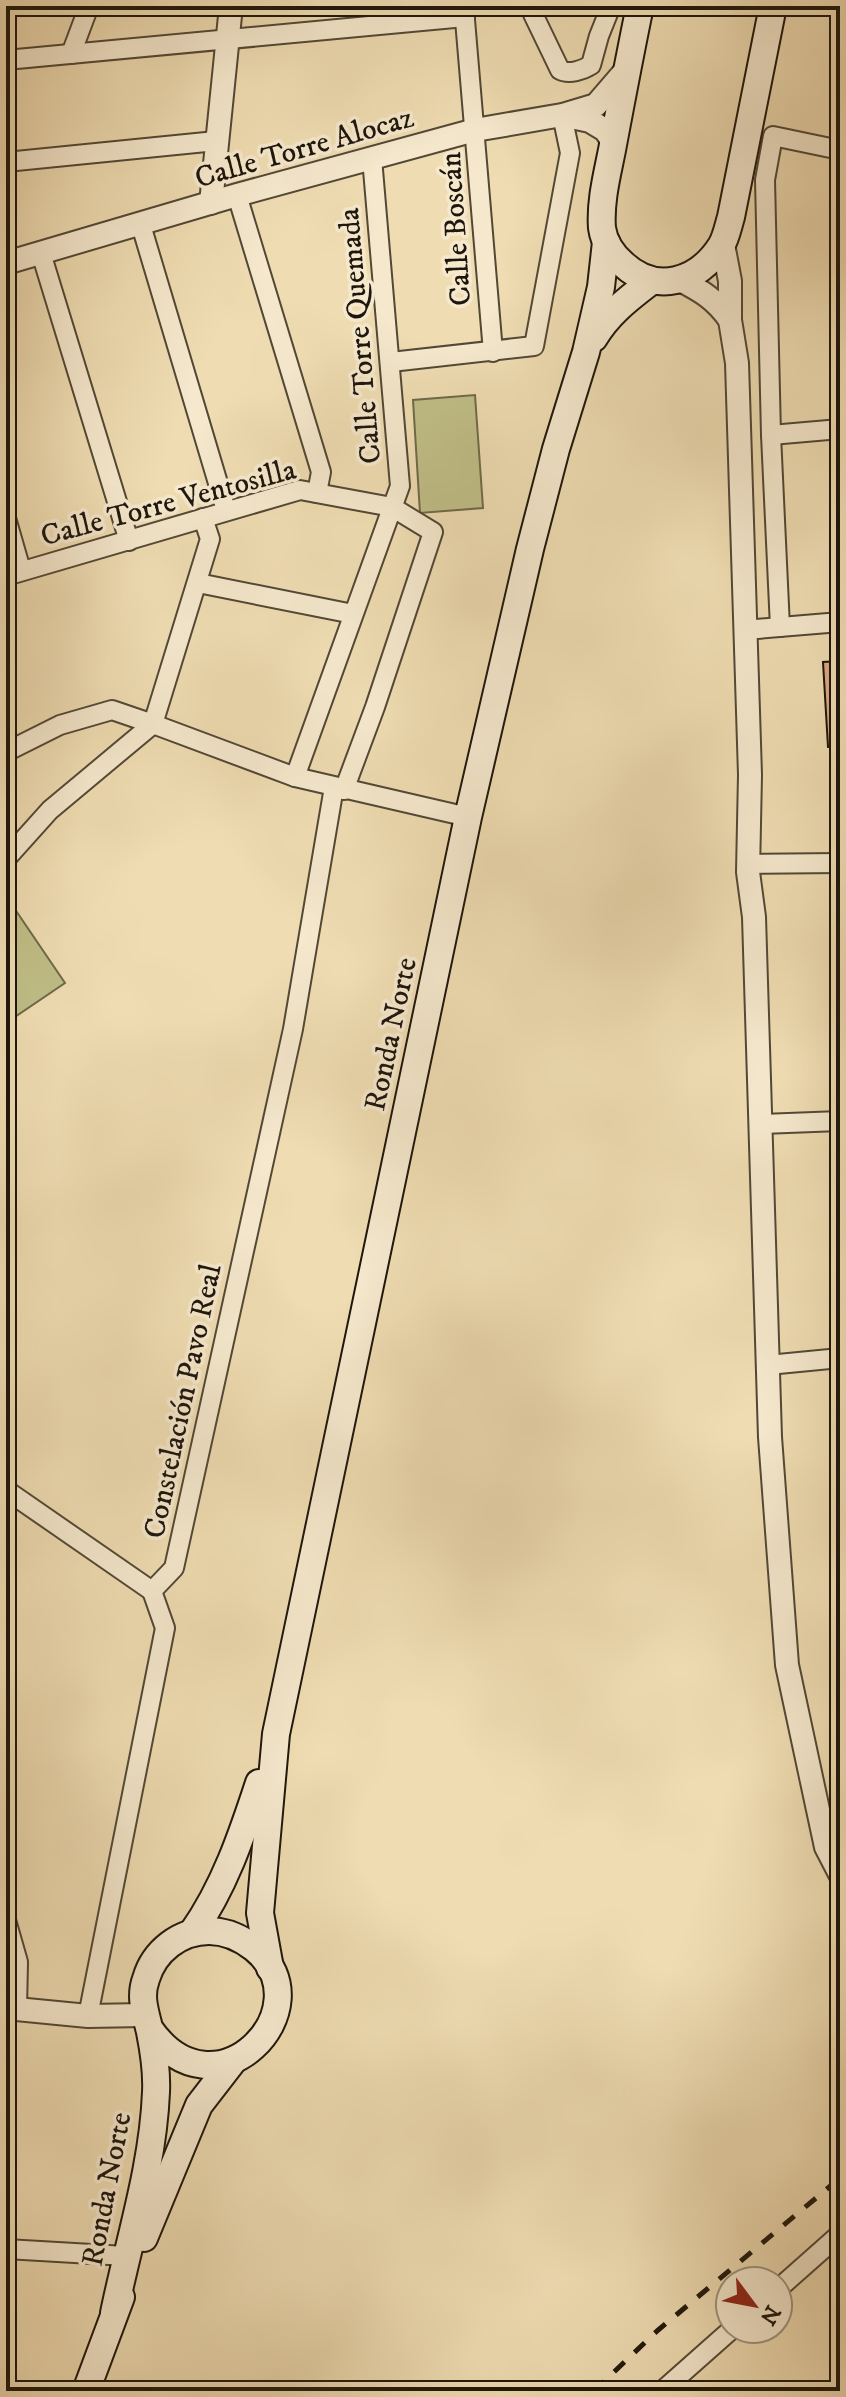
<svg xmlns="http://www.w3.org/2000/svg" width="846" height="2397" font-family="'IM FELL DW Pica',serif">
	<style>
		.green { fill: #c0be87; stroke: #6e6a4a; stroke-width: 2 }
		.building { fill: #dda986; stroke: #1d160c; stroke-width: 2 }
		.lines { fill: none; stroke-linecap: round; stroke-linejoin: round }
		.minor-casing { stroke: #524836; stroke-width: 22 }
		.tertiary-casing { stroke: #524836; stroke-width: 26 }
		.secondary-casing { stroke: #1d160c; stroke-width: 30 }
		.minor { stroke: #f5e8cd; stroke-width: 18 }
		.tertiary { stroke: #f5e8cd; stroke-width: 22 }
		.secondary { stroke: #f5e8cd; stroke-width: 26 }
		.rail { stroke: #1d160c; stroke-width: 5; stroke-dasharray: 14 14; stroke-linecap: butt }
		.labels { text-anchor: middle; stroke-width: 7; stroke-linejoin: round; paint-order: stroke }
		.street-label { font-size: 30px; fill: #1d160c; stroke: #f5e8cd }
	</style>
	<rect width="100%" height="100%" fill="#efdcb2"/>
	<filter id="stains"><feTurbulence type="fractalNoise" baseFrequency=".0025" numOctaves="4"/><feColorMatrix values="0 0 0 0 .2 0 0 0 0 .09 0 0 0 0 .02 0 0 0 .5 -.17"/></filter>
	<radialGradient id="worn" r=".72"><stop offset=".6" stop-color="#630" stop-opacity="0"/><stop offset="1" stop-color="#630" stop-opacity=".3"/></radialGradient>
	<g class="green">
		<path d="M475,395l8,113 -63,5 -7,-113z"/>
		<path d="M6,896l59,87 -59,40z"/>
	</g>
	<path class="building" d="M840,661v85l-12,1 -5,-85z"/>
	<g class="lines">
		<defs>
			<g id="minor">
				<path d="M534,6l-1,8 27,56c9,5 23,0 31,-5l8,-29 12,-30"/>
				<path d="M464,8l29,344"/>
				<path d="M71,54l18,-48"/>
				<path d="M6,60l459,-43"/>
				<path d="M6,162l210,-21"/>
				<path d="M237,195l84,277 -4,21"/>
				<path d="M141,225l85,285"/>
				<path d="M41,253l88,288"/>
				<path d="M391,362l143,-16 36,-193 -8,-38"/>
				<path d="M771,435l69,-6"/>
				<path d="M6,518l15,52"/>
				<path d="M203,518l7,21 -57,185 142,53 173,40"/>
				<path d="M6,576l294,-86 92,17 41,25 -58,175 -31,83"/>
				<path d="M198,583l155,31"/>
				<path d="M780,627l-9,-192 -6,-255 8,-44 67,14"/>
				<path d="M745,630l95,-8"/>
				<path d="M6,752l54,-27 52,-15 41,14"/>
				<path d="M295,777l105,-291 -28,-328"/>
				<path d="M6,859l44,-49 103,-86"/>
				<path d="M748,864l92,-1"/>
				<path d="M759,1124l81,-3"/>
				<path d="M768,1365l72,-7"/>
				<path d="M6,1490l146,101"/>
				<path d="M6,1920l12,42 -1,47"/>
				<path d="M88,2016l77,-388 -13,-37 22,-23 119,-539 41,-242"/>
				<path d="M6,2249l120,7"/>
				<path d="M778,2289l62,-55"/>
				<path d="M662,2391l70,-62"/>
			</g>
			<g id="tertiary">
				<path d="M566,114l30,-9 31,-36"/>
				<path d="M211,203l20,-197"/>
				<path d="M723,244l7,37v39l7,43 13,412 -2,97 6,45 16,520 17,228 39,182 14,27"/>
				<path d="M6,263l231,-68 238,-65 87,-15 28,6 15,9 8,12"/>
				<path d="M680,280c22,11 36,20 50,40"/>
				<path d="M6,2008l82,8 56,-1"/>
			</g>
			<g id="secondary">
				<path d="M640,6c-10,48 -19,96 -28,144 -5,25 -12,52 -10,78 2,14 11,27 21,36 33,31 75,18 98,-18 5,-8 7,-19 10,-29l42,-211"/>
				<path d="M594,338c14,-24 34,-39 56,-56"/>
				<path d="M192,1933c32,-45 50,-98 67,-150"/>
				<path d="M270,1968l-10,-55 16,-179 192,-917 62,-268 26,-100 30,-97 15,-65 5,-45"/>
				<path d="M144,2238l55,-133 34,-44"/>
				<path d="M114,2313c15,-73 39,-146 42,-221 1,-20 -2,-40 -6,-60 -4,-19 -11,-34 -4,-53 8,-28 34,-48 63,-48 17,0 32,7 45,17 73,59 -39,177 -105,80"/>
				<path d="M86,2391l35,-94"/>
			</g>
		</defs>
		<use href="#minor" class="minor-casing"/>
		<use href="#tertiary" class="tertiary-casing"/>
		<use href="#secondary" class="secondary-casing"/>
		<use href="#minor" class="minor"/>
		<use href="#tertiary" class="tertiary"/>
		<use href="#secondary" class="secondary"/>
		<path class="rail" d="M594,2391l63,-60 183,-153"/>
	</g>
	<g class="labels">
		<g class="street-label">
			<text transform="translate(304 147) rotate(-16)" y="10">Calle Torre Alocaz</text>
			<text transform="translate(455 229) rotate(-94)" y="10">Calle Boscán</text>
			<text transform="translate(359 336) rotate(-95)" y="10">Calle Torre Quemada</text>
			<text transform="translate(168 502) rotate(-15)" y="10">Calle Torre Ventosilla</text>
			<text transform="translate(390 1034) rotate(-78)" y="10">Ronda Norte</text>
			<text transform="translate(182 1401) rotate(-78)" y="10">Constelación Pavo Real</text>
			<text transform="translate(106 2189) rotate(-79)" y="10">Ronda Norte</text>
		</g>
	</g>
	<rect width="846" height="2397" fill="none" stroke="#efdcb2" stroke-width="32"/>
	<rect x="8" y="8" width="830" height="2381" fill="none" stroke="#1d160c" stroke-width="4"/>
	<rect x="16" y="16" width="814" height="2365" fill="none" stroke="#1d160c" stroke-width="2"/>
	<g transform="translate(754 2305) rotate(122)"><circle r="38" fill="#f5e8cd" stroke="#9f9480" stroke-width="2"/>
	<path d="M0-6L14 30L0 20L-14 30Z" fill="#8f2418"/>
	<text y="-12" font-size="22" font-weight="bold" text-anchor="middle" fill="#1d160c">N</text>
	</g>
	<rect width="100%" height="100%" filter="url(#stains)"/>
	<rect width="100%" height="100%" fill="url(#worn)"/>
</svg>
